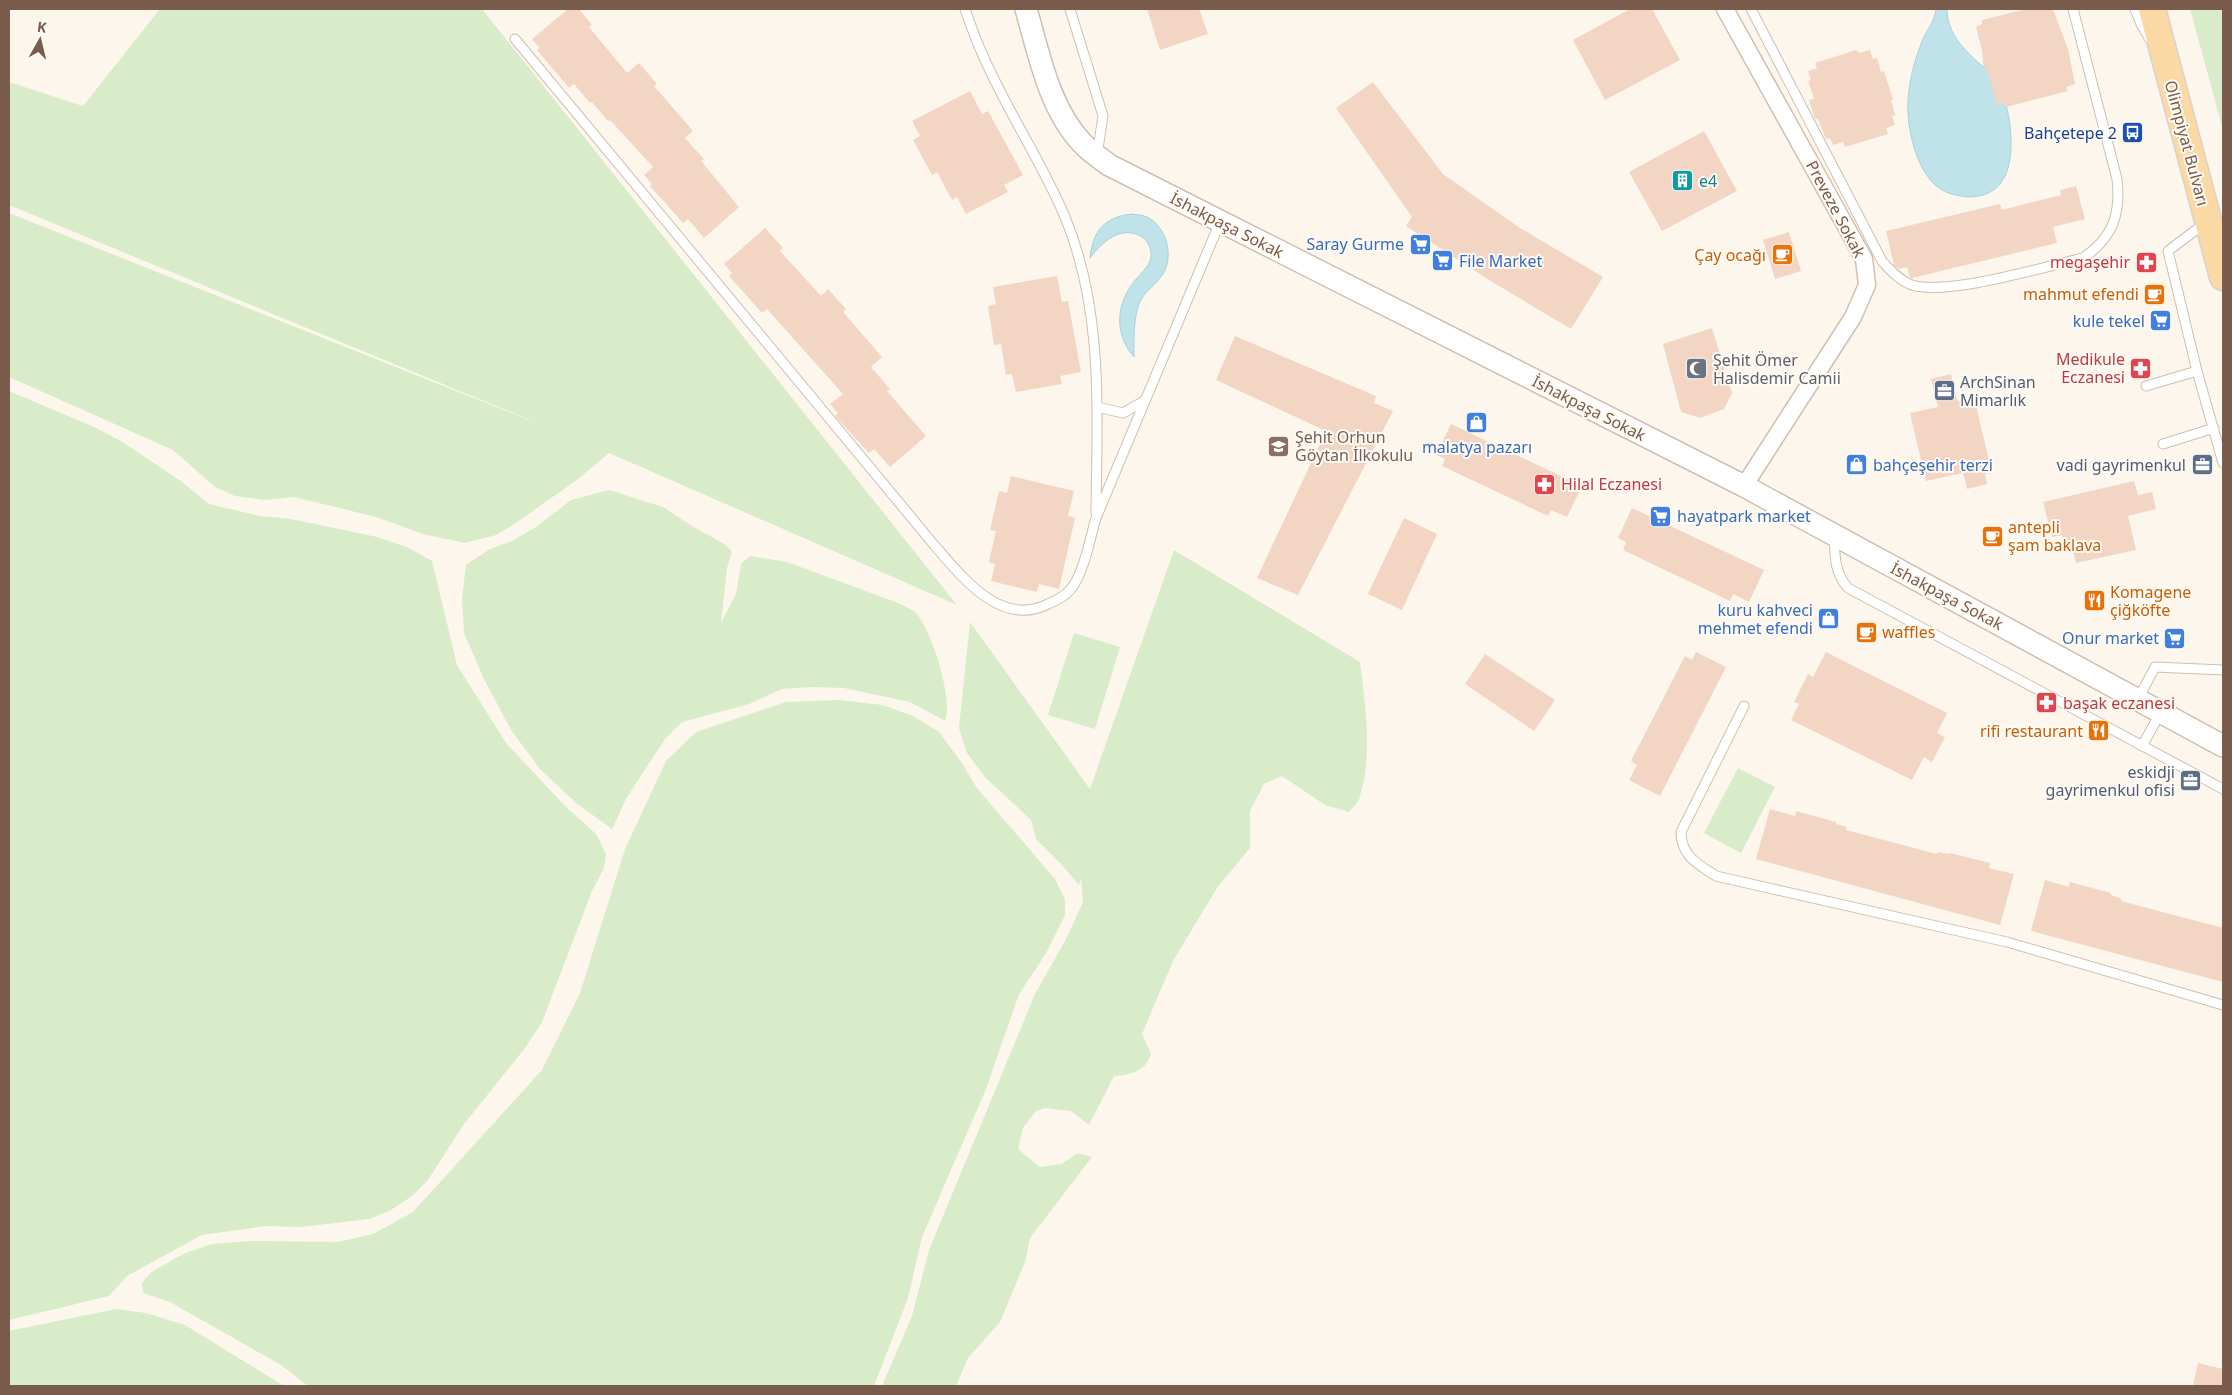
<svg xmlns="http://www.w3.org/2000/svg" width="2232" height="1395" font-family="'Noto Sans',sans-serif">
	<style>
		.green { fill: #d8ecc9 }
		.water { fill: #bfe3e8; stroke: #a5d3da }
		.building { fill: #f3d5c3 }
		.lines { fill: none; stroke-linecap: round; stroke-linejoin: round }
		.service-casing { stroke: #d1beb0; stroke-width: 11 }
		.minor-casing { stroke: #d1beb0; stroke-width: 19 }
		.tertiary-casing { stroke: #d1beb0; stroke-width: 24 }
		.primary-casing { stroke: #dad1cd; stroke-width: 29 }
		.service { stroke: #fff; stroke-width: 9 }
		.minor { stroke: #fff; stroke-width: 16 }
		.tertiary { stroke: #fff; stroke-width: 21 }
		.primary { stroke: #fbd9a5; stroke-width: 26 }
		.labels { text-anchor: middle; stroke-width: 4; stroke-linejoin: round; paint-order: stroke }
		.transit-label { font-size: 16px; fill: #164399; stroke: #fffaf3; text-anchor: end }
		.street-label { font-size: 16px; fill: #7a5c4d; stroke: #fffaf3 }
		.culture-label { font-size: 16px; fill: #0d838f; stroke: #fffaf3; text-anchor: start }
		.shop-label { font-size: 16px; fill: #366cbe; stroke: #fffaf3; text-anchor: end }
		.food-label { font-size: 16px; fill: #c56008; stroke: #fffaf3; text-anchor: end }
		.health-label { font-size: 16px; fill: #be3a42; stroke: #fffaf3; text-anchor: end }
		.worship-label { font-size: 16px; fill: #5b616d; stroke: #fffaf3; text-anchor: start }
		.service-label { font-size: 16px; fill: #4e5e75; stroke: #fffaf3; text-anchor: end }
		.education-label { font-size: 16px; fill: #785e54; stroke: #fffaf3; text-anchor: start }
	</style>
	<rect width="100%" height="100%" fill="#fdf6ec"/>
	<g class="green">
		<path d="M160,9h322l475,596 -348,-152 -31,26 -65,46 -17,10 -31,8 -42,-9 -47,-17 -82,-20 -29,3 -30,-4 -20,-9 -42,-37 -164,-73v-164l545,217 -545,-225v-123l74,24z"/>
		<path d="M2190,9h33v121z"/>
		<path d="M9,391l83,35 29,15 61,41 27,22 51,12 31,3 86,18 30,10 25,14 25,104 49,78 59,63 31,28 10,20 -2,14 -12,23 -50,131 -17,26 -61,76 -36,56 -16,16 -21,14 -22,9 -68,8 -35,-1 -64,9 -75,41 -18,20 -100,24z"/>
		<path d="M609,490l54,17 29,19 34,19 6,7 -5,16 -6,55 15,-29 5,-30 9,-8 37,6 114,42c4,3 10,5 14,8 16,15 39,89 30,109l-35,-19 -66,-14 -32,-1 -30,2 -33,15 -67,18 -17,17 -38,58 -15,32 -36,-26 -36,-34 -29,-39 -27,-51 -20,-46 -2,-34 4,-34 24,-16 22,-8 24,-14 35,-27z"/>
		<path d="M1174,550l186,112c5,42 13,92 0,134 -1,6 -7,11 -11,16l-24,-7 -43,-29 -18,8 -14,27v37l-33,40 -44,73 -31,73 9,20c-6,18 -21,21 -37,22l-25,49 -18,-14 -26,-3 -9,3 -13,17 -5,21 22,18 21,-3 17,-11 14,4 -62,81 -5,24 -25,60 -32,36 -12,28h-74l30,-70 17,-66 106,-256 31,-55 17,-37 -2,-24 -2,7 -17,-20 -26,-26 -5,-19 -46,-43 -18,-24 -8,-25 11,-106 120,167z"/>
		<path d="M1074,633l46,14 -25,82 -47,-14z"/>
		<path d="M838,700l45,5 30,11 26,16 23,31 14,24 79,92 10,20v16l-20,40 -26,39 -33,95 -64,148 -14,61 -34,88h-566l-27,-21 -111,-63 -27,-9 -1,-10 8,-10 33,-19 29,-10 39,-3 87,1 35,-8 40,-22 129,-142 38,-77 45,-144 41,-88 30,-29 90,-30z"/>
		<path d="M1738,768l37,19 -34,66 -37,-20z"/>
		<path d="M116,1309l30,4 39,12 99,61h-275v-55z"/>
	</g>
	<g class="water">
		<path d="M1936,9h11c0,24 17,41 34,56 5,3 11,7 14,12 11,19 17,48 16,70 -1,28 -11,50 -43,50 -9,-1 -21,-3 -29,-9 -18,-13 -27,-42 -30,-64 -4,-28 3,-58 14,-85 5,-11 12,-18 13,-30z"/>
		<path d="M1132,214c5,1 11,1 15,3 20,10 27,39 16,57 -7,11 -19,17 -24,30 -6,17 -5,36 -5,53 -21,-24 -18,-55 3,-79 6,-7 13,-12 14,-22 1,-19 -19,-28 -35,-21 -11,5 -19,14 -26,23 3,-28 15,-41 42,-44z"/>
	</g>
	<g class="building">
		<path d="M568,9h11l13,16 -3,2 38,46 12,-10 18,21 -3,2 39,45 -8,7 19,21 -3,2 38,46 -35,31 -16,-19 -5,4 -33,-37 2,-2 -8,-9 9,-8 -43,-47 -2,1 -16,-19 -2,1 -16,-19 -5,4 -32,-38 3,-2 -8,-9z"/>
		<path d="M1147,9h52l9,25 -48,16z"/>
		<path d="M1630,9h22l28,51 -75,40 -32,-60z"/>
		<path d="M2026,9h27l15,40 7,35 -9,3 2,4 -62,16 -2,-4 -7,2 -8,-30 -6,-11 -1,-14 -6,-23 6,-3v-4z"/>
		<path d="M1856,50l3,3 11,-3 3,9 4,-1 4,14 3,-1 9,28 -2,1 4,15 -3,1 3,9 -9,3 2,6 -43,13 -2,-5 -10,3 -3,-7 -4,1 -8,-20h-3l-6,-19 5,-1 -6,-18 3,-1 -3,-9 9,-3 -2,-5z"/>
		<path d="M1373,82l70,92 77,54 83,49 -32,52 -82,-49 -83,-54 6,-9 -76,-109z"/>
		<path d="M970,91l12,23 6,-3 35,64 -19,10 4,7 -42,22 -9,-17 -5,3 -15,-28 -5,3 -19,-35 7,-4 -8,-15z"/>
		<path d="M1704,131l33,60 -75,40 -33,-59z"/>
		<path d="M2076,186l9,33 -32,8 4,16 -145,35 -2,-1 -3,-10 -8,2 -5,-4 -8,-34 114,-27 2,6 59,-15 -1,-5z"/>
		<path d="M765,228l18,20 -3,3 41,45 7,-7 18,20 -3,3 39,45 -11,10 19,22 -3,2 39,45 -36,31 -16,-18 -5,4 -34,-37 3,-3 -8,-9 13,-10 -76,-85 -5,4 -33,-37 3,-3 -8,-9z"/>
		<path d="M1789,232l12,39 -26,8 -12,-39z"/>
		<path d="M1057,276l5,26 6,-1 13,71 -21,4 2,8 -46,8 -4,-18 -6,1 -5,-31 -7,1 -6,-39 8,-2 -3,-17z"/>
		<path d="M1712,328l20,65 -8,16 -24,9 -19,-6 -18,-68z"/>
		<path d="M1235,336l141,60 -2,7 19,8 -95,184 -41,-17 69,-147 -110,-51z"/>
		<path d="M1951,374l6,27 17,-4 18,76 -7,1 2,10 -20,5 -4,-16 -37,8 -16,-68 28,-6 -7,-28z"/>
		<path d="M1451,424l131,62 -15,31 -16,-7 -3,6 -106,-50 3,-7 -9,-4z"/>
		<path d="M1011,476l63,15 -6,25 7,2 -16,71 -20,-5 -2,8 -46,-11 4,-17 -6,-2 7,-31 -6,-1 9,-39 8,2z"/>
		<path d="M2134,481l4,14 14,-3 4,17 -28,7 8,34 -60,13 -3,-12 -7,2 -4,-18 -10,2 -9,-35z"/>
		<path d="M1632,508l132,62 -15,32 -16,-8 -3,7 -107,-51 3,-8 -8,-4z"/>
		<path d="M1404,518l33,16 -35,76 -34,-16z"/>
		<path d="M1696,652l30,15 -66,129 -31,-16 8,-15 -6,-4 54,-105 7,4z"/>
		<path d="M1826,652l121,61 -10,20 8,4 -13,25 -8,-5 -12,23 -121,-60 8,-16 -5,-2 14,-28 5,3z"/>
		<path d="M1485,654l70,46 -21,31 -69,-47z"/>
		<path d="M1770,809l25,7 1,-5 40,11v2l11,3 -1,3 91,24 1,-2 11,2 1,-1 40,10 -1,5 25,6 -14,51 -244,-66z"/>
		<path d="M2045,880l24,7 1,-5 41,11v2l11,4 -1,2 102,27v54l-192,-51z"/>
		<path d="M2198,1363l25,6v17h-30z"/>
	</g>
	<g class="lines">
		<defs>
			<g id="service">
				<path d="M965,9c5,14 10,29 16,42 24,57 60,109 84,166 39,94 32,196 31,295"/>
				<path d="M1070,9l33,107 -6,39"/>
				<path d="M1751,9l131,252c8,9 18,20 30,24 36,11 131,-18 171,-27 30,-20 38,-44 34,-79l-44,-170"/>
				<path d="M2135,9l6,15 8,14"/>
				<path d="M515,39l420,507c27,31 66,82 113,58 7,-3 17,-8 22,-14 14,-16 20,-52 26,-72l124,-296"/>
				<path d="M2205,223l-37,28 29,120 26,92"/>
				<path d="M2146,386l51,-15"/>
				<path d="M1097,407l26,6 21,-12"/>
				<path d="M2163,444l51,-16"/>
				<path d="M1834,535c1,21 0,37 14,53l375,201"/>
				<path d="M2138,699l17,-32 68,3"/>
				<path d="M1744,706l-63,126c0,24 17,32 35,44l291,66 216,63"/>
				<path d="M2142,746l19,-34"/>
			</g>
			<path id="minor" d="M1725,9l139,250 3,26 -14,32 -109,169"/>
			<path id="tertiary" d="M1026,9c13,45 23,99 56,134 7,8 18,15 27,22l635,321 479,260"/>
			<path id="primary" d="M2152,9l71,268"/>
		</defs>
		<use href="#service" class="service-casing"/>
		<use href="#minor" class="minor-casing"/>
		<use href="#tertiary" class="tertiary-casing"/>
		<use href="#primary" class="primary-casing"/>
		<use href="#service" class="service"/>
		<use href="#minor" class="minor"/>
		<use href="#tertiary" class="tertiary"/>
		<use href="#primary" class="primary"/>
	</g>
	<defs>
		<symbol id="bus-square" viewBox="-11 -11 22 22"><rect x="-9" y="-9" width="18" height="18" rx="4" fill="#1a4fb4" stroke="#fffaf3"/><path d="M-5-6H5V4H4V6H2V4H-2V6H-4V4H-5ZM-3.5-4V0h7V-4ZM-3.5 1.2v1.5H-2V1.2ZM2 1.2v1.5H3.5V1.2Z" fill="#fff"/></symbol>
		<symbol id="building-square" viewBox="-11 -11 22 22"><rect x="-9" y="-9" width="18" height="18" rx="4" fill="#0f9aa8" stroke="#fffaf3"/><path d="M-4-6H4V6H1V3H-1V6H-4ZM-2.5-4.3h1.7v1.8h-1.7ZM.8-4.3h1.7v1.8H.8ZM-2.5-1h1.7V.8h-1.7ZM.8-1h1.7V.8H.8Z" fill="#fff"/></symbol>
		<symbol id="supermarket-square" viewBox="-11 -11 22 22"><rect x="-9" y="-9" width="18" height="18" rx="4" fill="#3f7fe0" stroke="#fffaf3"/><path d="M-6-5.5h2.5l.6 2H6L4.5 2H-2.5L-4.4-4H-6ZM-1.5 3.2a1.3 1.3 0 1 0 .1 0ZM3 3.2a1.3 1.3 0 1 0 .1 0Z" fill="#fff"/></symbol>
		<symbol id="cafe-square" viewBox="-11 -11 22 22"><rect x="-9" y="-9" width="18" height="18" rx="4" fill="#e8710a" stroke="#fffaf3"/><path d="M-5.5-4.5H6V0H3Q3 3.5 0 3.5H-2.5Q-5.5 3.5-5.5 0ZM3-3.2v2h1.7v-2ZM-6 4.5H4V6H-6Z" fill="#fff"/></symbol>
		<symbol id="pharmacy-square" viewBox="-11 -11 22 22"><rect x="-9" y="-9" width="18" height="18" rx="4" fill="#e0444e" stroke="#fffaf3"/><path d="M-2-6h4v4h4v4h-4v4h-4v-4h-4v-4h4Z" fill="#fff"/></symbol>
		<symbol id="mosque-square" viewBox="-11 -11 22 22"><rect x="-9" y="-9" width="18" height="18" rx="4" fill="#6b7280" stroke="#fffaf3"/><path d="M3.5-4.9A6 6 0 1 0 3.5 4.9A5 5 0 1 1 3.5-4.9Z" fill="#fff"/></symbol>
		<symbol id="office-square" viewBox="-11 -11 22 22"><rect x="-9" y="-9" width="18" height="18" rx="4" fill="#5c6f8a" stroke="#fffaf3"/><path d="M-6-3h4V-5.5h4V-3h4V5H-6ZM-1-4.5V-3h2v-1.5ZM-6 0V1H6V0Z" fill="#fff"/></symbol>
		<symbol id="shop-square" viewBox="-11 -11 22 22"><rect x="-9" y="-9" width="18" height="18" rx="4" fill="#3f7fe0" stroke="#fffaf3"/><path d="M-5-2.5h2.3a2.7 3.5 0 0 1 5.4 0H5L5.5 6h-11ZM-1.5-2.5h3a1.5 2.3 0 0 0-3 0Z" fill="#fff"/></symbol>
		<symbol id="school-square" viewBox="-11 -11 22 22"><rect x="-9" y="-9" width="18" height="18" rx="4" fill="#8d6e63" stroke="#fffaf3"/><path d="M0-5L7-2L0 1L-7-2ZM-4 1L0 2.5L4 1V4Q0 6-4 4Z" fill="#fff"/></symbol>
		<symbol id="restaurant-square" viewBox="-11 -11 22 22"><rect x="-9" y="-9" width="18" height="18" rx="4" fill="#e8710a" stroke="#fffaf3"/><path d="M-5-6h1v4h1v-4h1v4h1v-4h1v5L-1.5 .5V6h-2V.5L-5-1ZM5-6V6H3V1.5H1.5Q1.5-4 5-6Z" fill="#fff"/></symbol>
	</defs>
	<g fill-rule="evenodd">
		<use href="#bus-square" x="2120" y="120" width="25" height="25"/>
		<use href="#building-square" x="1670" y="168" width="25" height="25"/>
		<use href="#supermarket-square" x="1408" y="232" width="25" height="25"/>
		<use href="#cafe-square" x="1770" y="242" width="25" height="25"/>
		<use href="#supermarket-square" x="1430" y="248" width="25" height="25"/>
		<use href="#pharmacy-square" x="2134" y="250" width="25" height="25"/>
		<use href="#cafe-square" x="2142" y="282" width="25" height="25"/>
		<use href="#supermarket-square" x="2148" y="308" width="25" height="25"/>
		<use href="#pharmacy-square" x="2128" y="356" width="25" height="25"/>
		<use href="#mosque-square" x="1684" y="356" width="25" height="25"/>
		<use href="#office-square" x="1932" y="378" width="25" height="25"/>
		<use href="#shop-square" x="1464" y="410" width="25" height="25"/>
		<use href="#school-square" x="1266" y="434" width="25" height="25"/>
		<use href="#shop-square" x="1844" y="452" width="25" height="25"/>
		<use href="#office-square" x="2190" y="452" width="25" height="25"/>
		<use href="#pharmacy-square" x="1532" y="472" width="25" height="25"/>
		<use href="#supermarket-square" x="1648" y="504" width="25" height="25"/>
		<use href="#cafe-square" x="1980" y="524" width="25" height="25"/>
		<use href="#restaurant-square" x="2082" y="588" width="25" height="25"/>
		<use href="#shop-square" x="1816" y="606" width="25" height="25"/>
		<use href="#cafe-square" x="1854" y="620" width="25" height="25"/>
		<use href="#supermarket-square" x="2162" y="626" width="25" height="25"/>
		<use href="#pharmacy-square" x="2034" y="690" width="25" height="25"/>
		<use href="#restaurant-square" x="2086" y="718" width="25" height="25"/>
		<use href="#office-square" x="2178" y="768" width="25" height="25"/>
	</g>
	<g class="labels">
		<g class="transit-label">
			<text x="2117" y="139">Bahçetepe 2</text>
		</g>
		<g class="street-label">
			<text transform="translate(2187 143) rotate(75)" y="6">Olimpiyat Bulvarı</text>
			<text transform="translate(1836 209) rotate(62)" y="6">Preveze Sokak</text>
			<text transform="translate(1227 225) rotate(27)" y="6">İshakpaşa Sokak</text>
			<text transform="translate(1589 408) rotate(27)" y="6">İshakpaşa Sokak</text>
			<text transform="translate(1947 596) rotate(28)" y="6">İshakpaşa Sokak</text>
		</g>
		<g class="culture-label">
			<text x="1699" y="187">e4</text>
		</g>
		<g class="shop-label">
			<text x="1404" y="250">Saray Gurme</text>
			<text x="1459" y="267" text-anchor="start">File Market</text>
			<text x="2145" y="327">kule tekel</text>
			<text x="1477" y="453" text-anchor="middle">malatya pazarı</text>
			<text x="1873" y="471" text-anchor="start">bahçeşehir terzi</text>
			<text x="1677" y="522" text-anchor="start">hayatpark market</text>
			<text x="1813" y="616">kuru kahveci<tspan x="1813" dy="18">mehmet efendi</tspan></text>
			<text x="2159" y="644">Onur market</text>
		</g>
		<g class="food-label">
			<text x="1766" y="261">Çay ocağı</text>
			<text x="2139" y="300">mahmut efendi</text>
			<text x="2008" y="533" text-anchor="start">antepli<tspan x="2008" dy="18">şam baklava</tspan></text>
			<text x="2110" y="598" text-anchor="start">Komagene<tspan x="2110" dy="18">çiğköfte</tspan></text>
			<text x="1882" y="638" text-anchor="start">waffles</text>
			<text x="2083" y="737">rifi restaurant</text>
		</g>
		<g class="health-label">
			<text x="2130" y="268">megaşehir</text>
			<text x="2125" y="365">Medikule<tspan x="2125" dy="18">Eczanesi</tspan></text>
			<text x="1561" y="490" text-anchor="start">Hilal Eczanesi</text>
			<text x="2063" y="709" text-anchor="start">başak eczanesi</text>
		</g>
		<g class="worship-label">
			<text x="1713" y="366">Şehit Ömer<tspan x="1713" dy="18">Halisdemir Camii</tspan></text>
		</g>
		<g class="service-label">
			<text x="1960" y="388" text-anchor="start">ArchSinan<tspan x="1960" dy="18">Mimarlık</tspan></text>
			<text x="2186" y="471">vadi gayrimenkul</text>
			<text x="2175" y="778">eskidji<tspan x="2175" dy="18">gayrimenkul ofisi</tspan></text>
		</g>
		<g class="education-label">
			<text x="1295" y="443">Şehit Orhun<tspan x="1295" dy="18">Göytan İlkokulu</tspan></text>
		</g>
	</g>
	<rect width="2232" height="1395" fill="none" stroke="#7a5c4d" stroke-width="20"/>
	<g transform="translate(40 40) rotate(8)" stroke="#fffaf3" stroke-width="4" paint-order="stroke">
	<path d="M0-4L9 19L0 12L-9 19Z" fill="#7a5c4d"/>
	<text y="-8" font-size="14" font-weight="bold" text-anchor="middle" fill="#7a5c4d">K</text>
	</g>
</svg>
